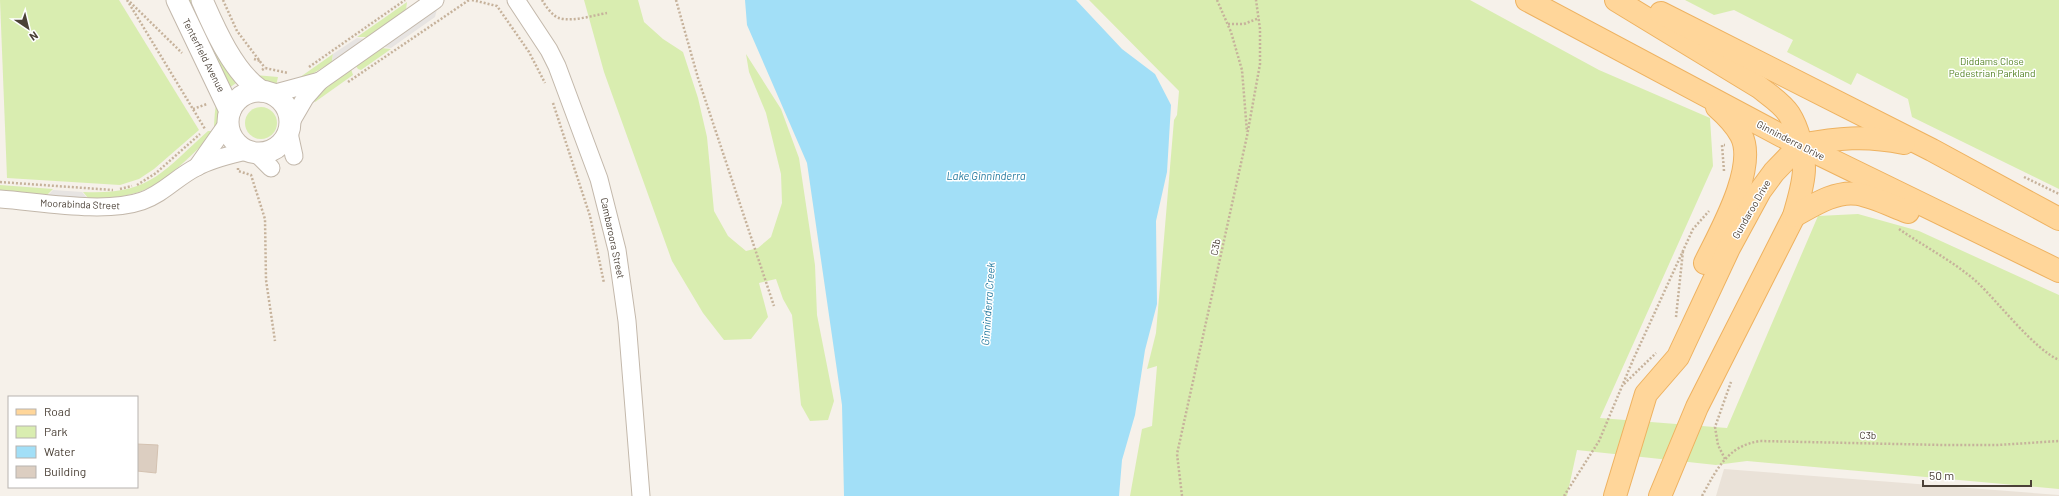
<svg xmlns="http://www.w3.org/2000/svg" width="2059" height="496" font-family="Barlow,sans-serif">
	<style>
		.residential { fill: #eae2d8 }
		.green { fill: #d9edb0 }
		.parking { fill: #e7e4e2 }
		.water { fill: #a2dff7 }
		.building { fill: #dccec1; stroke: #d4c2b1 }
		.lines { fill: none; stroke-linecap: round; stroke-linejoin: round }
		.minor-casing { stroke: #c3b8ab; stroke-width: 19 }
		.tertiary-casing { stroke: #c3b8ab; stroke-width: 23 }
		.primary-casing { stroke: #eeb260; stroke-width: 24 }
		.path { stroke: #c6b29b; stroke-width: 2.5; stroke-dasharray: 2 2; stroke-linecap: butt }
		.minor { stroke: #fff; stroke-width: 17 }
		.tertiary { stroke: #fff; stroke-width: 21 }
		.primary { stroke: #ffd69a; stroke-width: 22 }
		.labels { text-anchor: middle; stroke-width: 3; stroke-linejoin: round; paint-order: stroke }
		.street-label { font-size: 10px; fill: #4b4137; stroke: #fff }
		.park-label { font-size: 10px; fill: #548324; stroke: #fff }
		.water-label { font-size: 11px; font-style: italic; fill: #22799e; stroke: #fff }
	</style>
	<rect width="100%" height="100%" fill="#f6f1ea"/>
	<path class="residential" d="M1724,469l335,26v1h-343z"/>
	<g class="green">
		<path d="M0,0h119l80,130 -45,39 -15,10 -19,6 -113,-7z"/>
		<path d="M184,0h13l42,81 -10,7z"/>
		<path d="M584,0h54l6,22 19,17 20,13 15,46 9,39 7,74 14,25 18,15 12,-3 13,-11 11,-34 -1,-29 -15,-61 -17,-41 -3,-18 35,55 18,49 16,107 2,50 17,86 -6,19 -18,1 -9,-16 -9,-90 -9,-16 -7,-20 -17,4 9,34 -17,22 -27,1 -21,-27 -31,-52 -68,-189z"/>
		<path d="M1089,0h381l129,70 111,48 3,48 -113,252 127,10 91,-212 40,-2 61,17 140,64v194l-312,-28 -31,4 -139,-15 -10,46h-437l12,-67 10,-3 5,-60 -10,3 9,-36 18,-213 3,-5 2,-24z"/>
		<path d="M1685,0h374v189l-147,-72 -4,-18 -51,-26 -6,12 -64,-33 6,-12 -59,-30 -20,5z"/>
		<path d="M407,2l-1,8 -39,27h-10z"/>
		<path d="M381,48l10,1 -30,21 -3,-1 -2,-3z"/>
		<path d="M333,54l-1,8 -25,15 -11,3z"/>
		<path d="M351,69l2,6 -38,27 -3,-3z"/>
		<path d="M255,75l23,2 -2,9 -11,-2z"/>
		<path d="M217,101c4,13 7,18 -3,28 0,-6 1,-24 3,-28z"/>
		<circle cx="261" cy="123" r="16"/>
		<path d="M208,131h3l2,4c-45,41 -59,65 -125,63l-5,-6c67,3 78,-19 125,-61z"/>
		<path d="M0,185l53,4 -6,6 -47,-4z"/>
	</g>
	<g class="parking">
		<path d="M437,9l-2,8 -44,31 -9,-1z"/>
		<path d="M357,38l8,1 -33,23 1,-8z"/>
		<path d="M53,190l29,2 6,7 -41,-3z"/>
	</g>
	<path class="water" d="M745,0h331l46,49 33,25 16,31 -4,67 -11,49 1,83 -12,46 -10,65 -13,45 -3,36h-275l-2,-91 -35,-242 -60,-138z"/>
	<path class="building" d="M137,444l21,1 -2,28 -19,-2z"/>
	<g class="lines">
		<defs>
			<g id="minor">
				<path d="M516,0l33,50 8,16 42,113 18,71 10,71 14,175"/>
				<path d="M272,94l48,-13"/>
				<path d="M291,122l14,-24 15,-17 115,-81"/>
				<path d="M289,133l5,23"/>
				<path d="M256,153l15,15"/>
				<path d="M197,167l31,-44"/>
				<path d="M0,199c41,3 105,15 142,2 21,-7 36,-25 55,-34 14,-8 33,-12 49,-16"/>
			</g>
			<g id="tertiary">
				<path d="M177,0l53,111"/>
				<path d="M202,0c13,30 32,73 59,91"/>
				<circle cx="259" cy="122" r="31"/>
			</g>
			<g id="primary">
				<path d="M1527,0l255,136 277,135"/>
				<path d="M1616,0l143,87c10,8 23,16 30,27 9,14 15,37 15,54 0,16 -6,33 -10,48l-97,191 -37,89"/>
				<path d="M1661,13l271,137 127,69"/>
				<path d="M1800,145c38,-7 65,-10 104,-2"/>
				<path d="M1794,216c18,-10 42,-26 64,-22 16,3 34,12 50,18"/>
				<path d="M1705,263c14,-29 53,-96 36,-128 -6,-11 -15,-20 -24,-28"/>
				<path d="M1615,496l31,-102 32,-37 51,-109 31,-57 14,-19 26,-27"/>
			</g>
		</defs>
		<use href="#minor" class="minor-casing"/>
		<use href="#tertiary" class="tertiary-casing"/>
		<use href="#primary" class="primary-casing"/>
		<g class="path">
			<path d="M127,0l78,129"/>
			<path d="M223,0l14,31 28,37"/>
			<path d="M472,0l25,6 32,46 16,31"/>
			<path d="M542,0c3,5 7,11 12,15 10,10 40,0 53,-2"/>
			<path d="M676,0l22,78 76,228"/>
			<path d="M1217,0l14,32 11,38 5,62"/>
			<path d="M130,2l52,51"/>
			<path d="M1228,24h16l15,-6"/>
			<path d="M254,59l6,2"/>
			<path d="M309,67l96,-67"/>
			<path d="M262,70l3,-2 23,5"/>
			<path d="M348,82l121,-82"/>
			<path d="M553,103l37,113 14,67"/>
			<path d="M193,109l14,-5"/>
			<path d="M238,168v3l13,4 14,44 1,61 9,61"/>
			<path d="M1724,171l-2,-26h3"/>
			<path d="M2024,177l35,17"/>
			<path d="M0,182l113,8"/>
			<path d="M137,185l19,-12 44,-39"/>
			<path d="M120,189l12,-3"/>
			<path d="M1899,229c26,18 54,32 78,53 22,21 57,67 82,78"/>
			<path d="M1676,317l7,-66"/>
			<path d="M1624,384l32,-31"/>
			<path d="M1725,459l-7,-14 -3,-18 16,-45"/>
			<path d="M1182,496l-5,-42 70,-318 13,-72v-35l-4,-29"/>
			<path d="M1564,496l35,-55 34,-81 60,-131 16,-18"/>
			<path d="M1702,496c15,-27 25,-50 58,-55l183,4h55l61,-4"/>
		</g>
		<use href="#minor" class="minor"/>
		<use href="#tertiary" class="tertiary"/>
		<use href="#primary" class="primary"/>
	</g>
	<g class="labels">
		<g class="street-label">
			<text transform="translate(204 55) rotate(63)" y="4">Tenterfield Avenue</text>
			<text transform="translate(1791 140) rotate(27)" y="4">Ginninderra Drive</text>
			<text transform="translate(80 204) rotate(2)" y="4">Moorabinda Street</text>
			<text transform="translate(1751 209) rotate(-60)" y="4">Gundaroo Drive</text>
			<text transform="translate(613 238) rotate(78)" y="4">Cambaroora Street</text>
			<text transform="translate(1215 247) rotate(-78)" y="4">C3b</text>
			<text transform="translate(1868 435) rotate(1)" y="4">C3b</text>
		</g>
		<g class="park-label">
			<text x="1992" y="65">Diddams Close<tspan x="1992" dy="12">Pedestrian Parkland</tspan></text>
		</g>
		<g class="water-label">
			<text x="986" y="180">Lake Ginninderra</text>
			<text transform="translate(988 304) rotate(-86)" y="4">Ginninderra Creek</text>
		</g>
	</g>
	<rect x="8" y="396" width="130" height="92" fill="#ffffff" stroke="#b7b3af"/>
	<rect x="16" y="409" width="20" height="6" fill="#ffd69a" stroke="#b7b3af"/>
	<text x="44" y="416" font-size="12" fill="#4b4137">Road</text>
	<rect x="16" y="426" width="20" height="12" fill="#d9edb0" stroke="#b7b3af"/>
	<text x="44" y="436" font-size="12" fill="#4b4137">Park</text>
	<rect x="16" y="446" width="20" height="12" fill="#a2dff7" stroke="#b7b3af"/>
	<text x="44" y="456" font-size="12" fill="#4b4137">Water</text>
	<rect x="16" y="466" width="20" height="12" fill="#dccec1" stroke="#b7b3af"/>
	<text x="44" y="476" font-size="12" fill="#4b4137">Building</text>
	<g transform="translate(28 28) rotate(145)" stroke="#ffffff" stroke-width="3" paint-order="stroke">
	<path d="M0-3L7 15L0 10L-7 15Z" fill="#4b4137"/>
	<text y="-6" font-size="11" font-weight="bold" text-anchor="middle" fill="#4b4137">N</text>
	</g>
	<path d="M1923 480v6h108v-6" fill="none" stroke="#4b4137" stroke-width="2"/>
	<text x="1929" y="480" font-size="12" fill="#4b4137" stroke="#ffffff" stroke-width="3" paint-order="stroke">50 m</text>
</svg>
